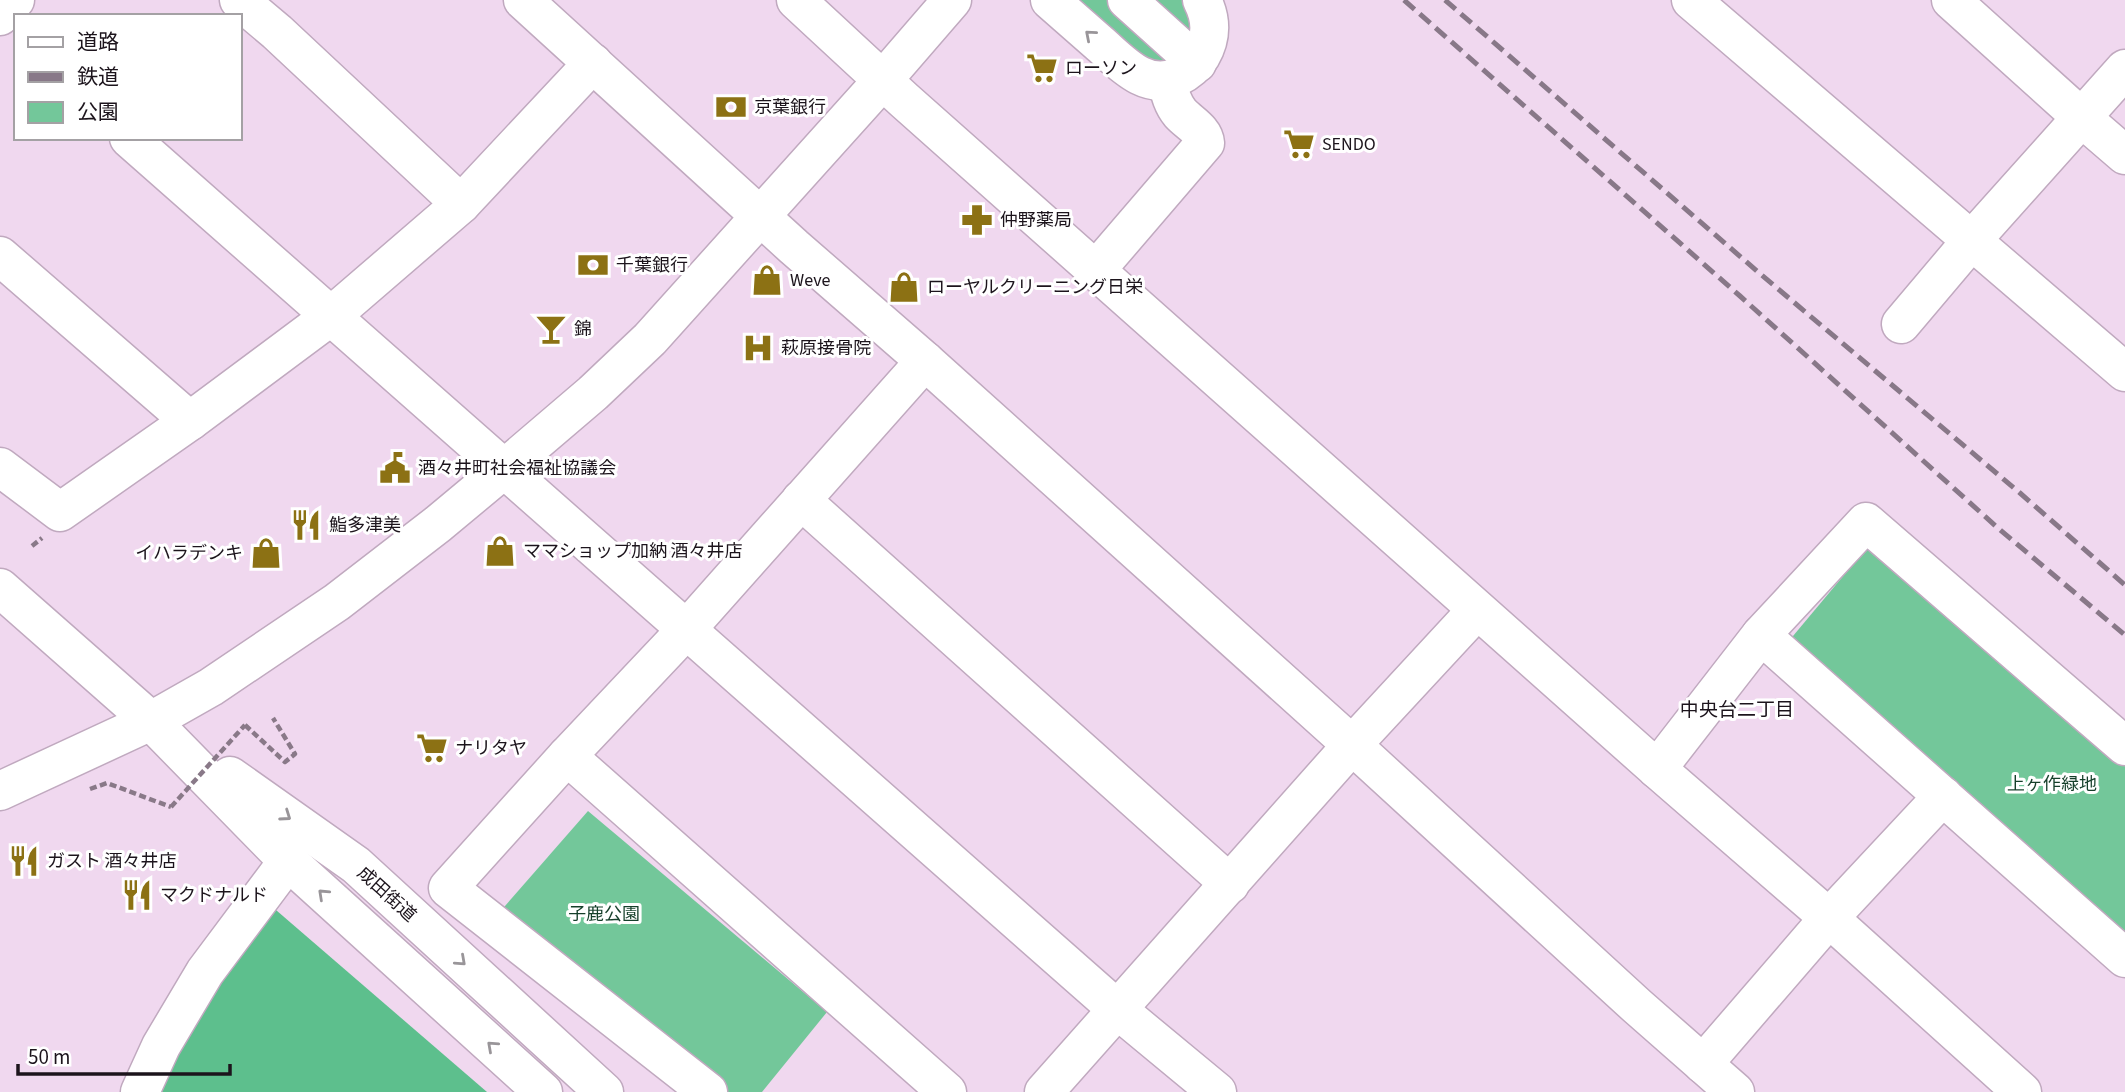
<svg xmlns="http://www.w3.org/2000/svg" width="2125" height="1092" font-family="'Source Sans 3','Noto Sans JP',sans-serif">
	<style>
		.green { fill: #73c79a }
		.forest { fill: #5dbf8d }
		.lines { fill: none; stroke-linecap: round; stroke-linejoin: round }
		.minor-casing { stroke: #c0a9bf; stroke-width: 41 }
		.highway-casing { stroke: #c0a9bf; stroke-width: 41 }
		.path { stroke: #897988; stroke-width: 4.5; stroke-dasharray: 7 3.5; stroke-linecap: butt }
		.minor { stroke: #fff; stroke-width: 38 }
		.highway { stroke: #fff; stroke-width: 38 }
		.rail { stroke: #887888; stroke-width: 5; stroke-dasharray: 14 7; stroke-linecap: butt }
		.path-bridge { stroke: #897988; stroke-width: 4.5; stroke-dasharray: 7 3.5; stroke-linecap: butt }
		.oneway { stroke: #999599 }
		.labels { text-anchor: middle; stroke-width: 6; stroke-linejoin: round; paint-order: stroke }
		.poi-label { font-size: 18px; fill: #1c141c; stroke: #fff; text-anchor: start }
		.park-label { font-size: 18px; fill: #153f2a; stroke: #fff }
		.street-label { font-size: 18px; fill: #1c141c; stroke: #fff }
		.neighbourhood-label { font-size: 19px; fill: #1c141c; stroke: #fff }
	</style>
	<rect width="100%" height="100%" fill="#f0d8ef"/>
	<g class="green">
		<path d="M1069,0h43l67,60 -31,5z"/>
		<path d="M1149,0h35l5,9 3,29z"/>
		<path d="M1870,544l255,213v183l-337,-298z"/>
		<path d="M588,811l239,201 -65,80h-48l-216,-178z"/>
	</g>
	<path class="forest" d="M269,904l218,188h-335z"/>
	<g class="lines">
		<defs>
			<g id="minor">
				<path d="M239,0l38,32 184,172"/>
				<path d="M523,0l271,247 131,114 427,384 285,261 98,86"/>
				<path d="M796,0l108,100 753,669 172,149 193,174"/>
				<path d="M1050,0c16,14 32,28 49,43 22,19 46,48 78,34 11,-5 18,-11 24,-21 11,-19 11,-36 1,-56"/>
				<path d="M1127,0l70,63"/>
				<path d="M1691,0l434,372"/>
				<path d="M1951,0l131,118 43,37"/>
				<path d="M0,16l15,-16"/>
				<path d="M129,138l989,872 99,82"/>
				<path d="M0,256l190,165"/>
				<path d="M1096,270l109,-127c-1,-13 -16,-20 -25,-30 -8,-10 -10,-20 -13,-32"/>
				<path d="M1901,324l71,-84 153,-171"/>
				<path d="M925,361l-239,269 -119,126 380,336"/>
				<path d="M0,467l60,45 130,-91 141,-105 130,-112 132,-141"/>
				<path d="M801,500l429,384"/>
				<path d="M1761,635l364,323"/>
				<path d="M567,756l-119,132 260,204"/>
				<path d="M1657,769l104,-134 105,-113 259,224"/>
				<path d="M0,791l151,-70 60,-34 126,-85 101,-78 66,-55 89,-76 57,-54 232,-258 70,-81"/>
				<path d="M1703,1064l126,-146 114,-122"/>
				<path d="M140,1092l21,-46 44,-74 83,-111"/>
				<path d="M1044,1092l308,-347 125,-135"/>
			</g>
			<g id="highway">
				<path d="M0,588l151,133 137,140 255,231"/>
				<path d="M230,776l126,89 248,227"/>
			</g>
		</defs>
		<use href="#minor" class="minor-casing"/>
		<use href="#highway" class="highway-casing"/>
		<g class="path">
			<path d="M32,546l10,-8"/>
			<path d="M245,725l40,37 10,-8 -22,-36"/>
			<path d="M90,789l17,-6 64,24"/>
		</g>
		<use href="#minor" class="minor"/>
		<use href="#highway" class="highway"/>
		<g class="rail">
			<path d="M1404,0l336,296 259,233 126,106"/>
			<path d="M1445,0l313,272 262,221 105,92"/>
		</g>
		<path class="path-bridge" d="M171,807l74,-82"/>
	</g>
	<defs><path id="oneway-chevron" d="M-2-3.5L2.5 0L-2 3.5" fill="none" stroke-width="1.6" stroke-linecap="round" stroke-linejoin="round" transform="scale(1.75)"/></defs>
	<g class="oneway">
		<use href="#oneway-chevron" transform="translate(1090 35) rotate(-139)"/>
		<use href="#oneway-chevron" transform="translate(286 816) rotate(35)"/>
		<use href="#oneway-chevron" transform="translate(323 894) rotate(-137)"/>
		<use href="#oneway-chevron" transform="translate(461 961) rotate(42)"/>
		<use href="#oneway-chevron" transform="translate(492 1046) rotate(-138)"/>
	</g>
	<defs>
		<symbol id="supermarket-bare" viewBox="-9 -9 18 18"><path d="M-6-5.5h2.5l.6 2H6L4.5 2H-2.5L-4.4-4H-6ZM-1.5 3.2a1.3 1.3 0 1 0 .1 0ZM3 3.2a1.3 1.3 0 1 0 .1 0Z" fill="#8c7114" stroke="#fff" stroke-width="2.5" paint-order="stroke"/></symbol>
		<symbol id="bank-bare" viewBox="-9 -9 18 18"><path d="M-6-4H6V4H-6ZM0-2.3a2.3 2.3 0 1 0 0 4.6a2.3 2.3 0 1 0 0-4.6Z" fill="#8c7114" stroke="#fff" stroke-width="2.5" paint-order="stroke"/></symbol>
		<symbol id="pharmacy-bare" viewBox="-9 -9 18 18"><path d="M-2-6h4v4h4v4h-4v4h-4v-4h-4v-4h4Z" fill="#8c7114" stroke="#fff" stroke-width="2.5" paint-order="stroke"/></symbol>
		<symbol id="shop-bare" viewBox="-9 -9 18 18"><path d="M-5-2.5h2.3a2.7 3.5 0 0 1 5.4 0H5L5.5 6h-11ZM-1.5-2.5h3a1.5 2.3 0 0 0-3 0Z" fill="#8c7114" stroke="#fff" stroke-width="2.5" paint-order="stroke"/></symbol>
		<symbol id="bar-bare" viewBox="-9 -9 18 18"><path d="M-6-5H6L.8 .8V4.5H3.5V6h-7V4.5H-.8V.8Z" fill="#8c7114" stroke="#fff" stroke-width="2.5" paint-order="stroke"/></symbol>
		<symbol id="hospital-bare" viewBox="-9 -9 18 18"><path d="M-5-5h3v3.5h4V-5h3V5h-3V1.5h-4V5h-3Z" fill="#8c7114" stroke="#fff" stroke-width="2.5" paint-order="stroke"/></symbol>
		<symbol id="civic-bare" viewBox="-9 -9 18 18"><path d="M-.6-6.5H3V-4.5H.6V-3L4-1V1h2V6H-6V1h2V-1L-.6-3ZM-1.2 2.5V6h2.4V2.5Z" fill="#8c7114" stroke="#fff" stroke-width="2.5" paint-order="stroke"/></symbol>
		<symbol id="restaurant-bare" viewBox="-9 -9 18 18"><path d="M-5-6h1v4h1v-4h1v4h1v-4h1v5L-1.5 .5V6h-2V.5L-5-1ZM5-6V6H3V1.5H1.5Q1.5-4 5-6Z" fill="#8c7114" stroke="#fff" stroke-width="2.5" paint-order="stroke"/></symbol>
	</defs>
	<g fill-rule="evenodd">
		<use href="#supermarket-bare" x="1020" y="46" width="44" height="44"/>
		<use href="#bank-bare" x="709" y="85" width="44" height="44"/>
		<use href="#supermarket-bare" x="1277" y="122" width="44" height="44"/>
		<use href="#pharmacy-bare" x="955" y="198" width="44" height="44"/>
		<use href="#bank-bare" x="571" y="243" width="44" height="44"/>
		<use href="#shop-bare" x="745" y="258" width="44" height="44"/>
		<use href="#shop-bare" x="882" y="265" width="44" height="44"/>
		<use href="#bar-bare" x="529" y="307" width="44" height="44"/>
		<use href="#hospital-bare" x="736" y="326" width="44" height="44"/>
		<use href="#civic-bare" x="373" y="446" width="44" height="44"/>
		<use href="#restaurant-bare" x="284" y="503" width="44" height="44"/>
		<use href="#shop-bare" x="478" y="529" width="44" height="44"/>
		<use href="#shop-bare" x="244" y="531" width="44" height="44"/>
		<use href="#supermarket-bare" x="410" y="726" width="44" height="44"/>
		<use href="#restaurant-bare" x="2" y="839" width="44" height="44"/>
		<use href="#restaurant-bare" x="115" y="873" width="44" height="44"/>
	</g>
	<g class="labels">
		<g class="poi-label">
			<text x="1065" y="74">ローソン</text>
			<text x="754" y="113">京葉銀行</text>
			<text x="1322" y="150">SENDO</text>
			<text x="1000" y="226">仲野薬局</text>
			<text x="616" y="271">千葉銀行</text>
			<text x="790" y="286">Weve</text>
			<text x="927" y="293">ローヤルクリーニング日栄</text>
			<text x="574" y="335">錦</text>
			<text x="781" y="354">萩原接骨院</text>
			<text x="418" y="474">酒々井町社会福祉協議会</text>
			<text x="329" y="531">鮨多津美</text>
			<text x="523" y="557">ママショップ加納 酒々井店</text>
			<text x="243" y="559" text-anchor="end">イハラデンキ</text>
			<text x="455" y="754">ナリタヤ</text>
			<text x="47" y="867">ガスト 酒々井店</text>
			<text x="160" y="901">マクドナルド</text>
		</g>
		<g class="park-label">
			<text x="2052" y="790">上ヶ作緑地</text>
			<text x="604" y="920">子鹿公園</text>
		</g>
		<g class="street-label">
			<text transform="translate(387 894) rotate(42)" y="6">成田街道</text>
		</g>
		<g class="neighbourhood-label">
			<text x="1737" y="716">中央台二丁目</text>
		</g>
	</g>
	<rect x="14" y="14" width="228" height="126" fill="#ffffff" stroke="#a4a1a4" stroke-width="2"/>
	<rect x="28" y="37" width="35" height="10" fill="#ffffff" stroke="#a4a1a4" stroke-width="2"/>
	<text x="77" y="49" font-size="21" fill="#1c141c">道路</text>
	<rect x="28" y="72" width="35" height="10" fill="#887888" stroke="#a4a1a4" stroke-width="2"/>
	<text x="77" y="84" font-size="21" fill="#1c141c">鉄道</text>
	<rect x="28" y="102" width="35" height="21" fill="#73c79a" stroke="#a4a1a4" stroke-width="2"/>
	<text x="77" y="119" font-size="21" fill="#1c141c">公園</text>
	<path d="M18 1064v10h212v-10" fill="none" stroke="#1c141c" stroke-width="3.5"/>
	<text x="28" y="1064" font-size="21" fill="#1c141c" stroke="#ffffff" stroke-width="5" paint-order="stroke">50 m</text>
</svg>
